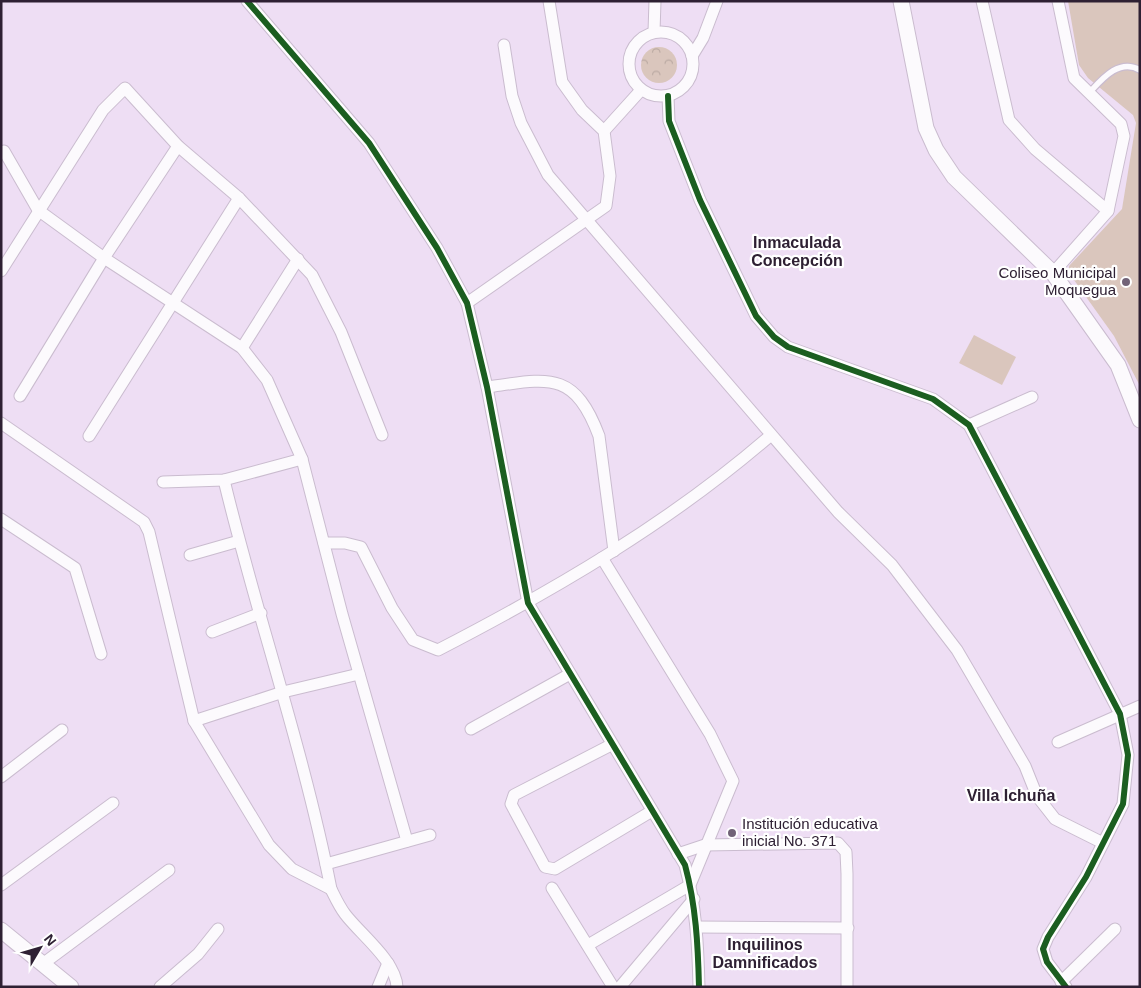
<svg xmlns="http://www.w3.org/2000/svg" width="1141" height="988" font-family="Arial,sans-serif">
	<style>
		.grass { fill: #dac6bd }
		.park { fill: url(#park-crowns) }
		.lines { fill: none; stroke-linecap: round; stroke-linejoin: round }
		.lane-casing { stroke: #cabccf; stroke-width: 8 }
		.street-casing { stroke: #cabccf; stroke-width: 13 }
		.secondary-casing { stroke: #cabccf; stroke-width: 17 }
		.lane { stroke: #fcfafd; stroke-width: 5.5 }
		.street { stroke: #fcfafd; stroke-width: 11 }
		.secondary { stroke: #fcfafd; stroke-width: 15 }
		.cycleway-casing { stroke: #fff; stroke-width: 9 }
		.cycleway { stroke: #1b5e20; stroke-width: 6 }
		.poi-dot { fill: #716277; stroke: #fff; stroke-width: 2 }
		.labels { text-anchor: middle; stroke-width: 4.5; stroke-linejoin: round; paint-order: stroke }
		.poi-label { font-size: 15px; fill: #2e2033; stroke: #fff; text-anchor: end }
		.neighbourhood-label { font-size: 16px; font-weight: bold; fill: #2e2033; stroke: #fff }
	</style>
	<defs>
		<pattern id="park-crowns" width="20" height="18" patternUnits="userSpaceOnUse" patternTransform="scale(1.25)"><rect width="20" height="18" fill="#dac6bd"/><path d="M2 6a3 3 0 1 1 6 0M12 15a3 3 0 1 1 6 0" fill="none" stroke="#bbaaa3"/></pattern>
	</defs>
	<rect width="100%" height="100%" fill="#eedef4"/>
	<g class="grass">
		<path d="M1068,1h72v385l-26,-50 -45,-63v-7l53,-57 14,-86 -3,-8 -45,-37 -9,-13z"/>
		<path d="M974,335l42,22 -14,28 -43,-22z"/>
	</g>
	<circle class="park" cx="659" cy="65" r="18"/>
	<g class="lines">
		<defs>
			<path id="lane" d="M1089,93c13,-14 30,-35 51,-23"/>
			<g id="street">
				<path d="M247,1l122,142 68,105 30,55 20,84 41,216 157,262c11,41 13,80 14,122"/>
				<path d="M982,1l27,119 26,29 73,62"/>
				<circle cx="661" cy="64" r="32"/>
				<path d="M654,32l1,-31"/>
				<path d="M504,45l8,51 9,27 27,52 290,337 54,53 65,85 68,116 12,30 18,23 48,24"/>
				<path d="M692,56l11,-18 14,-37"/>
				<path d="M668,96l1,25 31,79 56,116 18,21 14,10 145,52 36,26 151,289 8,41 -5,49 -37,73 -38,60 -5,12 4,13 19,25"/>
				<path d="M604,131l37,-41"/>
				<path d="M4,151l34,59 66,48 138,90 25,32 35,79 40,155 65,227"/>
				<path d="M1,271l102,-161 22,-22 53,58 61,52 73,77 29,57 41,103"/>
				<path d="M1053,273l55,-62 16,-75 -3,-12 -47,-46 -16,-77"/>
				<path d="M467,303l139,-97 4,-30 -6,-45 -22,-21 -20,-28 -13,-81"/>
				<path d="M242,348l56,-89"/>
				<path d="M487,387c60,-8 87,-18 112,49l15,115"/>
				<path d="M20,396l84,-138 74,-112"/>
				<path d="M1,423l143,99 5,10 45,189 75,124 23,24 39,20"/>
				<path d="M969,425l63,-28"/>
				<path d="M89,436l150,-238"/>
				<path d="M224,480c33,137 80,271 107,409 4,8 8,17 14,25 15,20 51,47 52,73"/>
				<path d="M163,482l61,-2 78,-21"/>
				<path d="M1,519l74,49 26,86"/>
				<path d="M324,543h21l16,4 31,61 21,32 25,10c118,-61 233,-128 333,-215"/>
				<path d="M190,555l49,-14"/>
				<path d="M212,632l49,-19"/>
				<path d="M194,721l89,-29 76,-18"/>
				<path d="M471,729l99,-55"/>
				<path d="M1058,742l82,-36"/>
				<path d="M611,745l-97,50 -3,9 34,63 10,2 97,-58"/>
				<path d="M1,777l61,-47"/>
				<path d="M678,854l27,-9 133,-2 8,9 1,22v113"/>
				<path d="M326,864l104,-29"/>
				<path d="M1,885l112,-82"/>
				<path d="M552,888l61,99"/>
				<path d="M697,927l151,1"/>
				<path d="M588,945l102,-60 43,-104 -23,-47 -108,-176"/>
				<path d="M44,963l125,-93"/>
				<path d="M1061,982l54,-53"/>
				<path d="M160,987l38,-33 20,-25"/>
				<path d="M378,987l10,-24"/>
				<path d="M620,987l74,-88"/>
			</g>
			<g id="secondary">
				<path d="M901,1l25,127 10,22 18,27 99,96 65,92 22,55"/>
				<path d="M1,930l70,57"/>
			</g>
		</defs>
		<use href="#lane" class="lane-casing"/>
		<use href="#street" class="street-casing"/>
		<use href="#secondary" class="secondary-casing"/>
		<use href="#lane" class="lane"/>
		<use href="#street" class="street"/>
		<use href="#secondary" class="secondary"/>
		<defs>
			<g id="cycleway">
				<path d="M247,1l122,142 68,105 30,55 20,84 41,216 157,262c11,41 13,80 14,122"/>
				<path d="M668,96l1,25 31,79 56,116 18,21 14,10 145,52 36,26 151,289 8,41 -5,49 -37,73 -38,60 -5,12 4,13 19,25"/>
			</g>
		</defs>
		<use href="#cycleway" class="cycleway-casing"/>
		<use href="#cycleway" class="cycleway"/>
	</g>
	<g class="poi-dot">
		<circle cx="1126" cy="282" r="5"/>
		<circle cx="732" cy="833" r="5"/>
	</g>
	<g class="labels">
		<g class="poi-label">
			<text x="1116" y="278">Coliseo Municipal<tspan x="1116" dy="17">Moquegua</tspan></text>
			<text x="742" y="829" text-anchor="start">Institución educativa<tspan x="742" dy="17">inicial No. 371</tspan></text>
		</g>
		<g class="neighbourhood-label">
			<text x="797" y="248">Inmaculada<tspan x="797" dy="18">Concepción</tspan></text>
			<text x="1011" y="801">Villa Ichuña</text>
			<text x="765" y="950">Inquilinos<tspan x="765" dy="18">Damnificados</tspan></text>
		</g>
	</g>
	<rect width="1141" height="988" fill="none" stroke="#2e2033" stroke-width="5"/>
	<g transform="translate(40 948) rotate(52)" stroke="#ffffff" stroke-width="4" paint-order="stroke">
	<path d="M0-4L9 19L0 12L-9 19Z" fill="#2e2033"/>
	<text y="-8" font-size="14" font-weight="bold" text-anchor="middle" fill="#2e2033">N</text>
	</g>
</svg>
